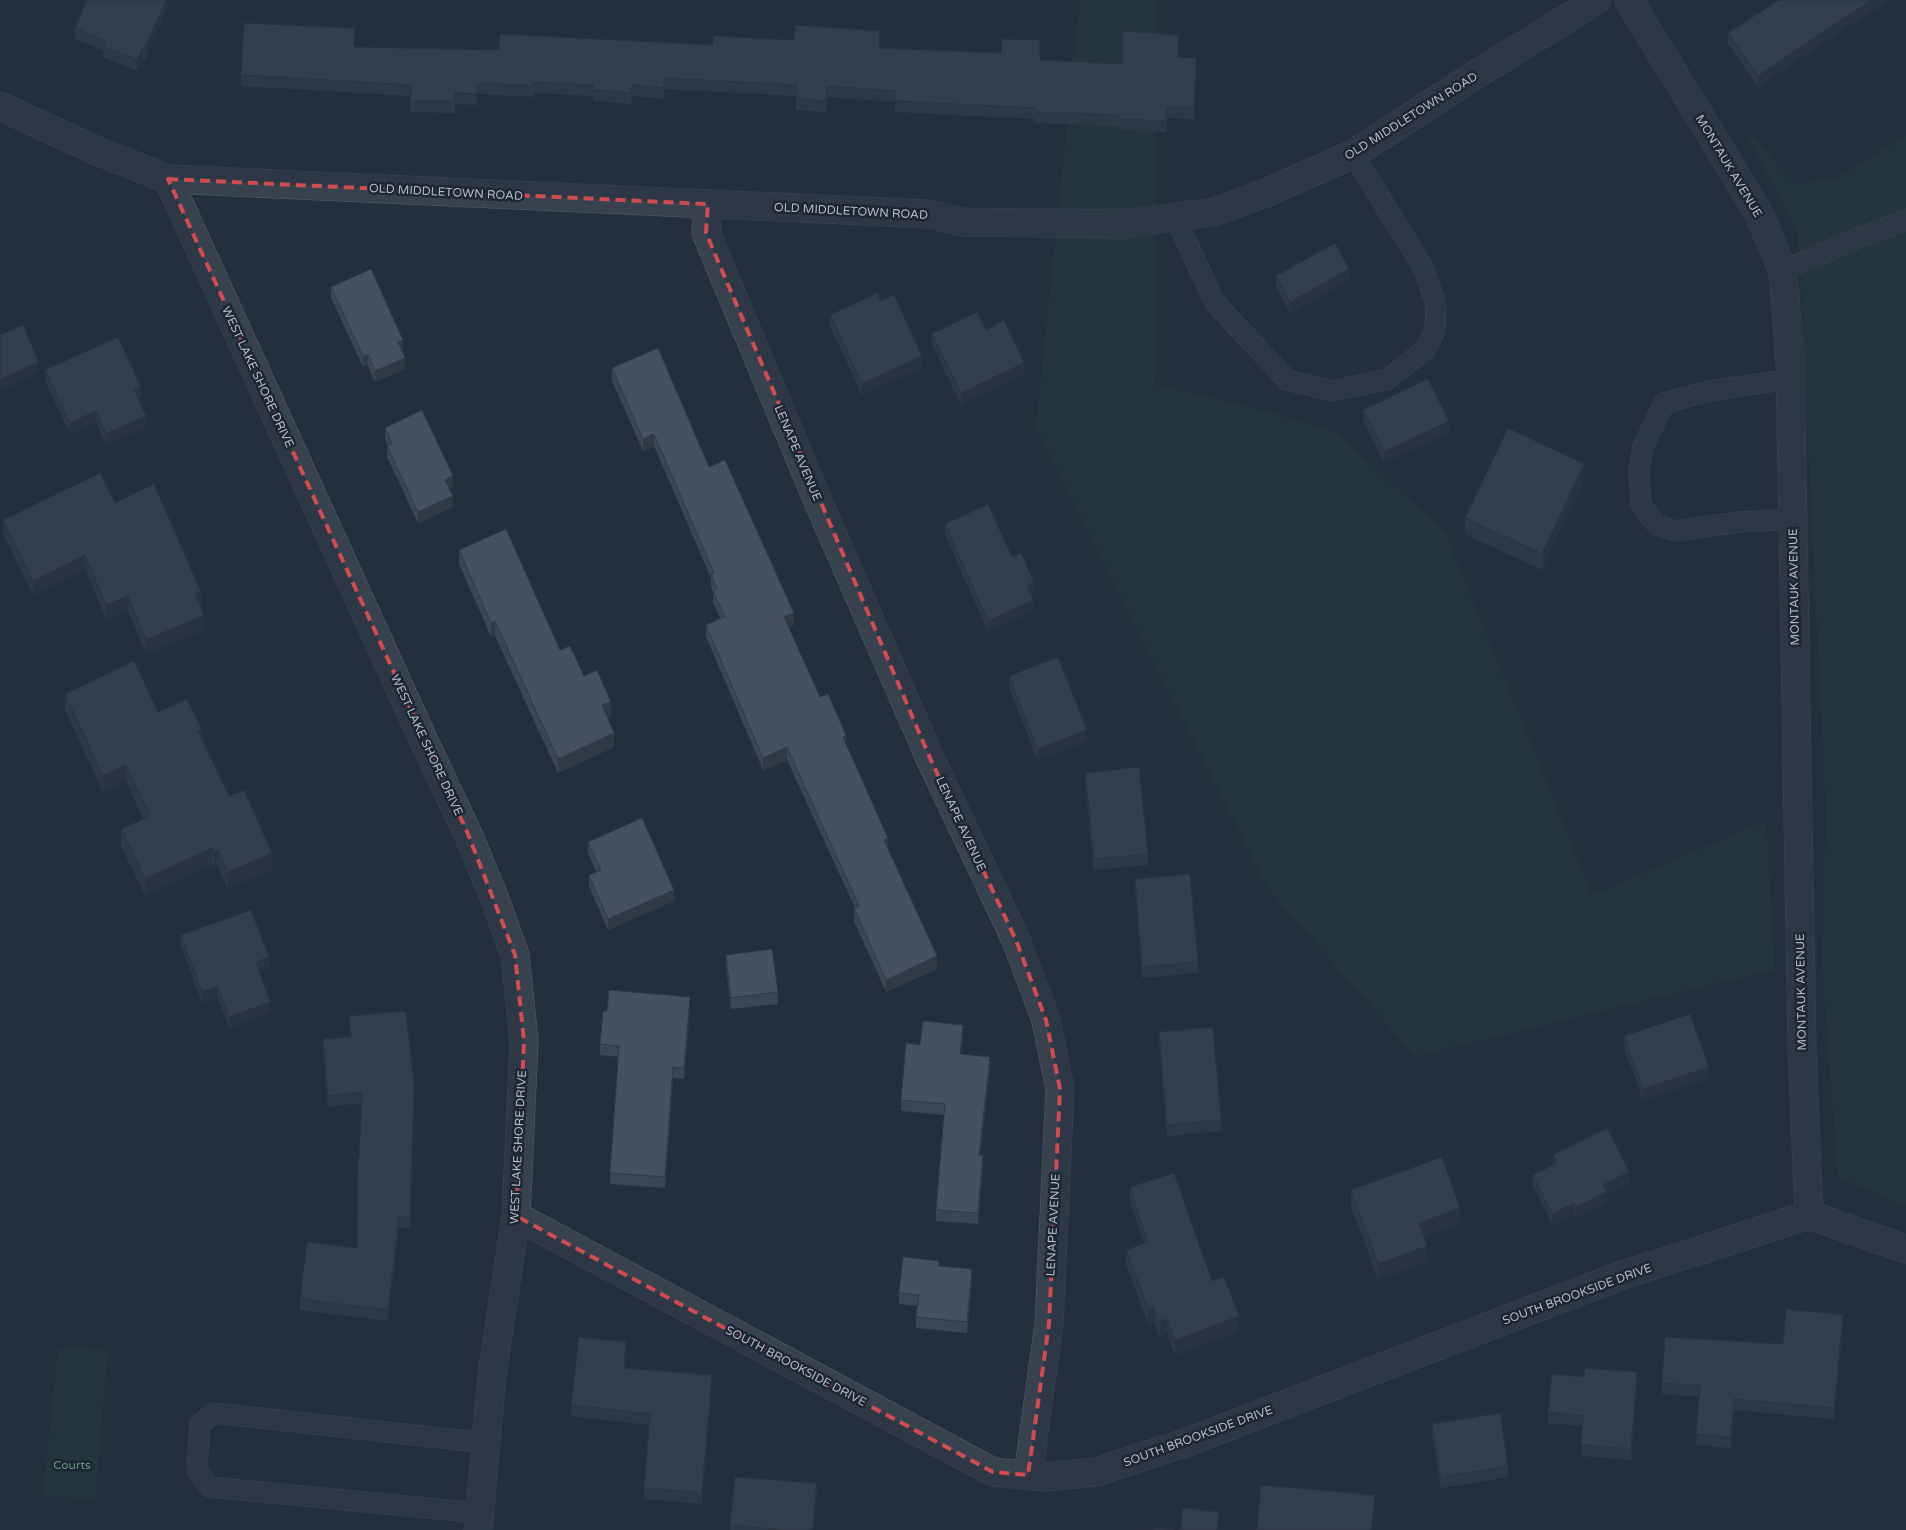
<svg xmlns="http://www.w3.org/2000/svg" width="1906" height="1530" font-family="'Varela Round',sans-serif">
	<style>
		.green { fill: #263c3f }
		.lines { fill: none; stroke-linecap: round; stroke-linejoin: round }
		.service-casing { stroke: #565f6c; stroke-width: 21 }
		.minor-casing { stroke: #565f6c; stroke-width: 29 }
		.tertiary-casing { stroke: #565f6c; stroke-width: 29 }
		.service { stroke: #38414e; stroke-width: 20 }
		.minor { stroke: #38414e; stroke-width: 28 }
		.tertiary { stroke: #38414e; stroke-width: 28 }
		.wall { fill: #3b4654 }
		.shaded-wall { fill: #303945 }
		.building { fill: #455162; stroke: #303945 }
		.marked { fill: none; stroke: #ce4d50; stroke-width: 4; stroke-dasharray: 10 6; stroke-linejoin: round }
		.labels { text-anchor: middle; stroke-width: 5; stroke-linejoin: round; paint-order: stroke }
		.street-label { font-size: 12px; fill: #b4bcc9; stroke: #1d2633 }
		.park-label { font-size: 12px; fill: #6b9a76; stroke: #1d2633 }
	</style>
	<rect width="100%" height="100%" fill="#242f3e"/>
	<g class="green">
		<path d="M1080,0h76l-1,385 99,23 84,25 108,101 146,361 174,-74 9,148 -360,87 -148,-169 -231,-460z"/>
		<path d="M1742,126l53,58 40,-5 71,-43v1070l-68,-29 -16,-213 4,-155 -28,-578z"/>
		<path d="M58,1349l50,1 -13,149 -52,-4z"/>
	</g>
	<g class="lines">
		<defs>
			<g id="service">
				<path d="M1175,217l40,86 72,77 45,11 56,-12 37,-29 10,-19 1,-26 -13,-38 -70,-113"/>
				<path d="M1783,271l70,-31 53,-20"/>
				<path d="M1790,379l-80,12 -46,12 -21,44 -4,25 2,33 16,20 18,6 64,-9 54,-3"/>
				<path d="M479,1513l-269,-26 -13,-16 3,-47 14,-11 272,30"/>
			</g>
			<g id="minor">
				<path d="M1629,0l130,214 24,57 7,89 12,687 7,168"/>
				<path d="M168,179l760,35 34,8 162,2 90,-12 54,-20 85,-38 127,-82 117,-72"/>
				<path d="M708,204l-2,29 114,273 110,252 86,182 30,80 14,69 -11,235 -21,151"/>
				<path d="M516,1216l477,256 51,5 52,-5 89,-29 432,-166 192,-62 97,34"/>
			</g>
			<path id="tertiary" d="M0,106l97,45 71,28 256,562 44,93 26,63 21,58 9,86 -8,175 -24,159 -14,155"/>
		</defs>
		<use href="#service" class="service-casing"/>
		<use href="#minor" class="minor-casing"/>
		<use href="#tertiary" class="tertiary-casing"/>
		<use href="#service" class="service"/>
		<use href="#minor" class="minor"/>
		<use href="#tertiary" class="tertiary"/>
	</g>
	<g class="wall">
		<path d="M167,0v8l-22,52 -2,-2 -6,13 -34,-14v-6l-28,-12v-11z"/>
		<path d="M1839,32l-81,55 -30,-43v-11z"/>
		<path d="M794,40l86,2v6l160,12 82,4 56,-7 18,16 -2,46 -27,-1 -1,14 -47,-2v-4l-84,-3v-4l-140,-7v-10l-68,-5 -1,15 -30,-2v-14l-132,-7v10l-32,-3 -1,8 -38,-3v-5l-59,-3v4l-57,-3v11l-22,-1v9l-45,-1v-16l-169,-10v-11l114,-28 144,3 214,-5z"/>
		<path d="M1276,276l73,4 -59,33 -14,-26z"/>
		<path d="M331,287l72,64h-1l3,18 -30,13 -7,-17 -5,2 -32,-69z"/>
		<path d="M881,301l41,66 -60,28 -32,-69v-11z"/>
		<path d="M986,330l38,44 -63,30 -29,-59v-11z"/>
		<path d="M612,368l97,99 85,158 -6,3 32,69 26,47 91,225 -51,23 -32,-71v-13h1l-68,-148 -24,10 -57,-133v-12l14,-7 -7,-15v-10l-2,-7v-8l-57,-132 -11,5 -31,-70z"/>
		<path d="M45,370l96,28 -3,2 8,27 -40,18 -10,-23 -26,12 -25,-53z"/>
		<path d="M1363,410l86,22 -65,31 -21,-42z"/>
		<path d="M385,428l68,59 -4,2 4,18 -35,16 -31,-66v-11h1l-3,-7z"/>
		<path d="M1584,480l-42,90 -77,-36v-16z"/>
		<path d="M115,503l86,103 3,24 -58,24 -18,-44 -22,9 -21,-50 -52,26 -30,-61v-14z"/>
		<path d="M945,524l67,33 22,36 -3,2 2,16 -45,21 -43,-97z"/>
		<path d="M459,550l125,126 27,40 -4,1 7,30 -56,26 -63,-137 -4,1 -32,-73z"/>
		<path d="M1009,676l78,65 -50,19 -28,-73z"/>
		<path d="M65,694l93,18 44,27 27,57 43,73 -44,20 -10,-23 -4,2 -2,-4 -67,31 -24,-49v-17l22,-10 -17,-38 -23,11 -38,-82z"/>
		<path d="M1085,773l63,81v11l-54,5 -9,-86z"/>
		<path d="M588,842l86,59 -66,29 -19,-44v-11l7,-3 -8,-19z"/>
		<path d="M1135,879l63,83v11l-56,5 -7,-88z"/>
		<path d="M181,935l88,33 -10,4 11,41 -41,15 -12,-31 -15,6 -21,-57z"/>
		<path d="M726,955l52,37v12l-47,5 -5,-43z"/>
		<path d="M690,1008l-6,71 -11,-1 -8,110 -55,-4v-11l9,-116 -19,-2v-11z"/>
		<path d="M349,1016l65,80 -4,132h-11l-11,93 -88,-11v-11l57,-51 4,-145 -33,4 -5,-57v-11l27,-2z"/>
		<path d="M1159,1032l62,88v11l-54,5 -8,-93z"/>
		<path d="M963,1036l-2,18 29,14 -10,87 3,11 -5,58 -42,-3v-11l8,-95 -43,-4v-11l19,-55z"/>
		<path d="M1624,1036l85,42 -66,22 -19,-53z"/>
		<path d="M1553,1155l76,28 -22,11v9l-31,15 -2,-4 -22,11 -19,-39v-11l20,-10z"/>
		<path d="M1130,1187l82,94 27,50 -64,24 -8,-22 -8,4 -5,-15 -6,2 -22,-59v-15l18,-7 -14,-41z"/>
		<path d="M1351,1190l109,34 -36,13 3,25 -49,18 -27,-74z"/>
		<path d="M939,1266l33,14 -5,53 -51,-5v-11l2,-11 -19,-2v-11z"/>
		<path d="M1843,1326l-9,93 -100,-9 -3,38 -35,-3 3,-48 -37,-3v-11z"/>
		<path d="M626,1353l-1,15 87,18 -10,118 -58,-5v-11l5,-63 -78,-9v-11z"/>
		<path d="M1637,1383l-6,77 -50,-4 2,-30 -35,-3v-11z"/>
		<path d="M1432,1424l76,42v11l-67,11 -9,-53z"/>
		<path d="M817,1494l-4,36h-83v-5z"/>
	</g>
	<g class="shaded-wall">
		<path d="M166,0h1v8l-22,52v-12z"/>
		<path d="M1873,0h18l-52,32 -81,55v-11l81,-55z"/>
		<path d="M143,47v11l-6,13v-11z"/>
		<path d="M1349,269v11l-59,33v-11z"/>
		<path d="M403,340v11l-5,2v-11z"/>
		<path d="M368,354v11l-5,2v-11z"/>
		<path d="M922,356v11l-60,28v-11z"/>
		<path d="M405,358v11l-30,13v-11z"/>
		<path d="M39,362v11l-39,18v-11z"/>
		<path d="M1024,363v11l-63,30v-11z"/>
		<path d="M141,387v11l-7,3v-11z"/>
		<path d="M96,411v11l-26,12v-11z"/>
		<path d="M146,416v11l-40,18v-11z"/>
		<path d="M1449,421v11l-65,31v-11z"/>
		<path d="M654,434v12l-11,5v-12z"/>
		<path d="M1584,464v16l-42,90v-16z"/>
		<path d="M453,476v11l-8,4v-11z"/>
		<path d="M453,496v11l-35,16v-11z"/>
		<path d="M85,555v14l-52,26v-14z"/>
		<path d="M1034,582v11l-7,4v-11z"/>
		<path d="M201,592v14l-6,2v-14z"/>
		<path d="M128,596v14l-22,9v-14z"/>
		<path d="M1033,600v11l-45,21v-11z"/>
		<path d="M794,613v12l-10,5v-13z"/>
		<path d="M204,615v15l-58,24v-14z"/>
		<path d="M495,621v15l-4,1v-14z"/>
		<path d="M611,702v14l-9,3v-14z"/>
		<path d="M202,730v16l-4,-15z"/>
		<path d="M1087,730v11l-50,19v-11z"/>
		<path d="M614,733v14l-56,26v-14z"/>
		<path d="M846,735v13l-3,-11z"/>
		<path d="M787,747v13l-24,10v-12z"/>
		<path d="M126,765v16l-23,11v-16z"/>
		<path d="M888,838v13l-4,-11z"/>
		<path d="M212,848v16l-67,31v-16z"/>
		<path d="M218,850v16l-4,2v-16z"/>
		<path d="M272,853v16l-44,20v-17z"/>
		<path d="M674,890v11l-66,29v-11z"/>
		<path d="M937,956v13l-51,23v-12z"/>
		<path d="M269,957v11l-13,5v-11z"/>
		<path d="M217,986v11l-15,6v-11z"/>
		<path d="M690,997v11l-6,71v-11z"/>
		<path d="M270,1002v11l-41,15v-11z"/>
		<path d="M963,1025v11l-3,29v-11z"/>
		<path d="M990,1057v11l-11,98v-11z"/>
		<path d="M673,1067v11l-8,110v-11z"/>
		<path d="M1709,1067v11l-66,22v-11z"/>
		<path d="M983,1155v11l-5,58v-11z"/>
		<path d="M1629,1172v11l-22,11v9l-31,15v-11l27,-22z"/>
		<path d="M1574,1203v11l-22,11v-11z"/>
		<path d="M1460,1208v16l-41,15v-16z"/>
		<path d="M399,1217v11l-11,93v-11z"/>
		<path d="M1427,1246v16l-49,18v-16z"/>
		<path d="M972,1269v11l-5,53v-11z"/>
		<path d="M1154,1307v15l-6,2v-15z"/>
		<path d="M1843,1315v11l-9,93v-11z"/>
		<path d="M1239,1316v15l-64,24v-15z"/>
		<path d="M1167,1319v14l-8,4v-15z"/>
		<path d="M626,1342v11l-2,26v-11z"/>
		<path d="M1637,1372v11l-6,77v-11z"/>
		<path d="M712,1375v11l-10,118v-11z"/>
		<path d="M1734,1399v11l-3,38v-11z"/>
		<path d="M817,1483v11l-4,36h-1z"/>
		<path d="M1375,1495v11l-3,24h-1z"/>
	</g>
	<g class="building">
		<path d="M87,0h79l-21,48 -2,-1 -6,13 -34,-14 2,-5 -30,-13z"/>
		<path d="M1779,0h94l-34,21 -81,55 -30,-43z"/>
		<path d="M244,23l111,5 -1,19 145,3 1,-16 213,11v-9l81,4 1,-15 85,6 -1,17 122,5 1,-14 38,1v20l82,4 1,-33 55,4v22l18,1v4l-2,46 -27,-1 -1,14 -47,-2v-4l-84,-3v-4l-140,-7v-10l-68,-5 -1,15 -30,-2 1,-14 -133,-7v10l-32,-3 -1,8 -38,-3v-5l-59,-3v4l-57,-3v11l-22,-1v8h-45l1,-16 -170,-10z"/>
		<path d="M1335,243l14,26 -59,33 -14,-26z"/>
		<path d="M371,269l32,71 -5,2 7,16 -30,13 -7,-17 -5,2 -32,-69z"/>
		<path d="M877,293l4,8 13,-6 28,61 -60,28 -32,-69z"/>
		<path d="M977,312l9,18 18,-10 20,43 -63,30 -29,-59z"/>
		<path d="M23,325l16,37 -39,18v-45z"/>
		<path d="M118,337l23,50 -7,3 12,26 -40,18 -10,-23 -26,12 -25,-53z"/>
		<path d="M658,348l51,119 16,-7 69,153 -10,4 36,80 8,-3 18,41 -3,2 45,101 -4,2 53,116 -51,24 -32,-72 5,-2 -72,-159 -24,11 -57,-133 19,-8 -12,-26 4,-2 -6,-15 3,-1 -60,-139 -11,5 -31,-71z"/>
		<path d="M1428,379l21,42 -65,31 -21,-42z"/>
		<path d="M422,410l31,66 -8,4 8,16 -35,16 -31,-66 5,-2 -7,-16z"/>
		<path d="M1508,428l76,36 -42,90 -77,-36z"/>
		<path d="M100,473l15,30 39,-19 47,108 -6,2 9,21 -58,25 -18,-44 -22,9 -21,-50 -52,26 -30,-61z"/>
		<path d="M988,504l24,53 9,-4 13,29 -7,4 6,14 -45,21 -43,-97z"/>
		<path d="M506,529l54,121 10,-4 14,30 13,-6 14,32 -9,3 12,28 -56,26 -63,-138 -4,2 -32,-73z"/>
		<path d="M1058,657l29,73 -50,19 -28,-73z"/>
		<path d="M134,661l24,51 29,-13 15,31 -4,1 31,65 15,-6 28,63 -44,19 -10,-22 -4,2 -2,-4 -67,31 -24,-50 29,-13 -24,-51 -23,11 -38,-82z"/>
		<path d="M1139,767l9,87 -54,5 -9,-86z"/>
		<path d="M642,818l32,72 -66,29 -19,-44 12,-5 -13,-28z"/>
		<path d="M1190,874l8,88 -56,5 -7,-88z"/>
		<path d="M251,910l18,47 -13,5 14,40 -41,15 -12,-31 -15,6 -21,-57z"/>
		<path d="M772,949l6,43 -47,6 -5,-43z"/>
		<path d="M609,990l81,7 -6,71 -11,-1 -8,110 -55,-4 9,-127 -19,-2 3,-33h4z"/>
		<path d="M406,1011l8,74 -4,132h-11l-11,93 -88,-11 7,-57 50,6 1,-90h1l3,-66 -34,4 -5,-57 28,-2 -2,-21z"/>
		<path d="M1690,1014l19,53 -66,22 -19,-53z"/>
		<path d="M923,1021l40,4 -3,29 30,3 -11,98h4l-5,58 -42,-3 9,-106 -44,-4 5,-57 14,2z"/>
		<path d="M1213,1027l8,93 -54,5 -8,-93z"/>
		<path d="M1607,1128l22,44 -26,13 4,7 -31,15 -2,-4 -22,11 -19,-39 24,-12 -4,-8z"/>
		<path d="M1442,1157l18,51 -41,15 8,23 -49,18 -27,-74z"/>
		<path d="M1174,1173l38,108 12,-4 15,39 -64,24 -8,-21 -8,3 -5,-15 -6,2 -22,-59 22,-8 -18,-55z"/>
		<path d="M903,1257l36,4 -1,5 34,3 -5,53 -51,-5 3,-22 -20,-2z"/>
		<path d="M1786,1309l57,6 -9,93 -100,-9 -3,38 -35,-3 4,-48 -38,-3 3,-46 118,7z"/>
		<path d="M579,1337l47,5 -2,26 88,7 -10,118 -58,-5 6,-74 -79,-9z"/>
		<path d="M1585,1368l52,4 -6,77 -50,-4 2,-29 -35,-4 4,-38 32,3z"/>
		<path d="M1500,1413l8,53 -67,11 -9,-53z"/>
		<path d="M735,1477l82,6 -5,47h-28l-54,-5z"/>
		<path d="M1261,1485l114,10 -4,35h-114z"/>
		<path d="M1183,1508l36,4 -2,18h-37z"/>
		<path d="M1154,1528l20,2h-21z"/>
	</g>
	<path d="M0 0H1906V1530H0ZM168,179l540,25 -2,29 224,525 86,182 30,80 14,69 -11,235 -21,151 -35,-3 -477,-256 8,-175 -9,-86 -47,-121z" fill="#242f3e" fill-opacity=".55" fill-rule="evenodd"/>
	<path class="marked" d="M168,179l540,25 -2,29 224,525 86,182 30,80 14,69 -11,235 -21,151 -35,-3 -477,-256 8,-175 -9,-86 -47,-121z"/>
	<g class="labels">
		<g class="street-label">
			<text transform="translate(1411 116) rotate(-32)" y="4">OLD MIDDLETOWN ROAD</text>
			<text transform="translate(1729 166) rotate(59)" y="4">MONTAUK AVENUE</text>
			<text transform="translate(446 192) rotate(3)" y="4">OLD MIDDLETOWN ROAD</text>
			<text transform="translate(851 211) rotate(3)" y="4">OLD MIDDLETOWN ROAD</text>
			<text transform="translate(258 377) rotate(65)" y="4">WEST LAKE SHORE DRIVE</text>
			<text transform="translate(798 453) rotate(67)" y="4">LENAPE AVENUE</text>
			<text transform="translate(1794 587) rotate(-91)" y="4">MONTAUK AVENUE</text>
			<text transform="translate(427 745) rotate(65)" y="4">WEST LAKE SHORE DRIVE</text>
			<text transform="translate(961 824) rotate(65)" y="4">LENAPE AVENUE</text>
			<text transform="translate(1801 992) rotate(-91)" y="4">MONTAUK AVENUE</text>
			<text transform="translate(518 1147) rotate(-87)" y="4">WEST LAKE SHORE DRIVE</text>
			<text transform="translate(1053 1225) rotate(-87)" y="4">LENAPE AVENUE</text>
			<text transform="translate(1577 1294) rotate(-20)" y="4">SOUTH BROOKSIDE DRIVE</text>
			<text transform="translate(796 1366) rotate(28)" y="4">SOUTH BROOKSIDE DRIVE</text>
			<text transform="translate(1198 1436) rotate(-20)" y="4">SOUTH BROOKSIDE DRIVE</text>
		</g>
		<g class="park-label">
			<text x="72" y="1469">Courts</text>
		</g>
	</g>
</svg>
